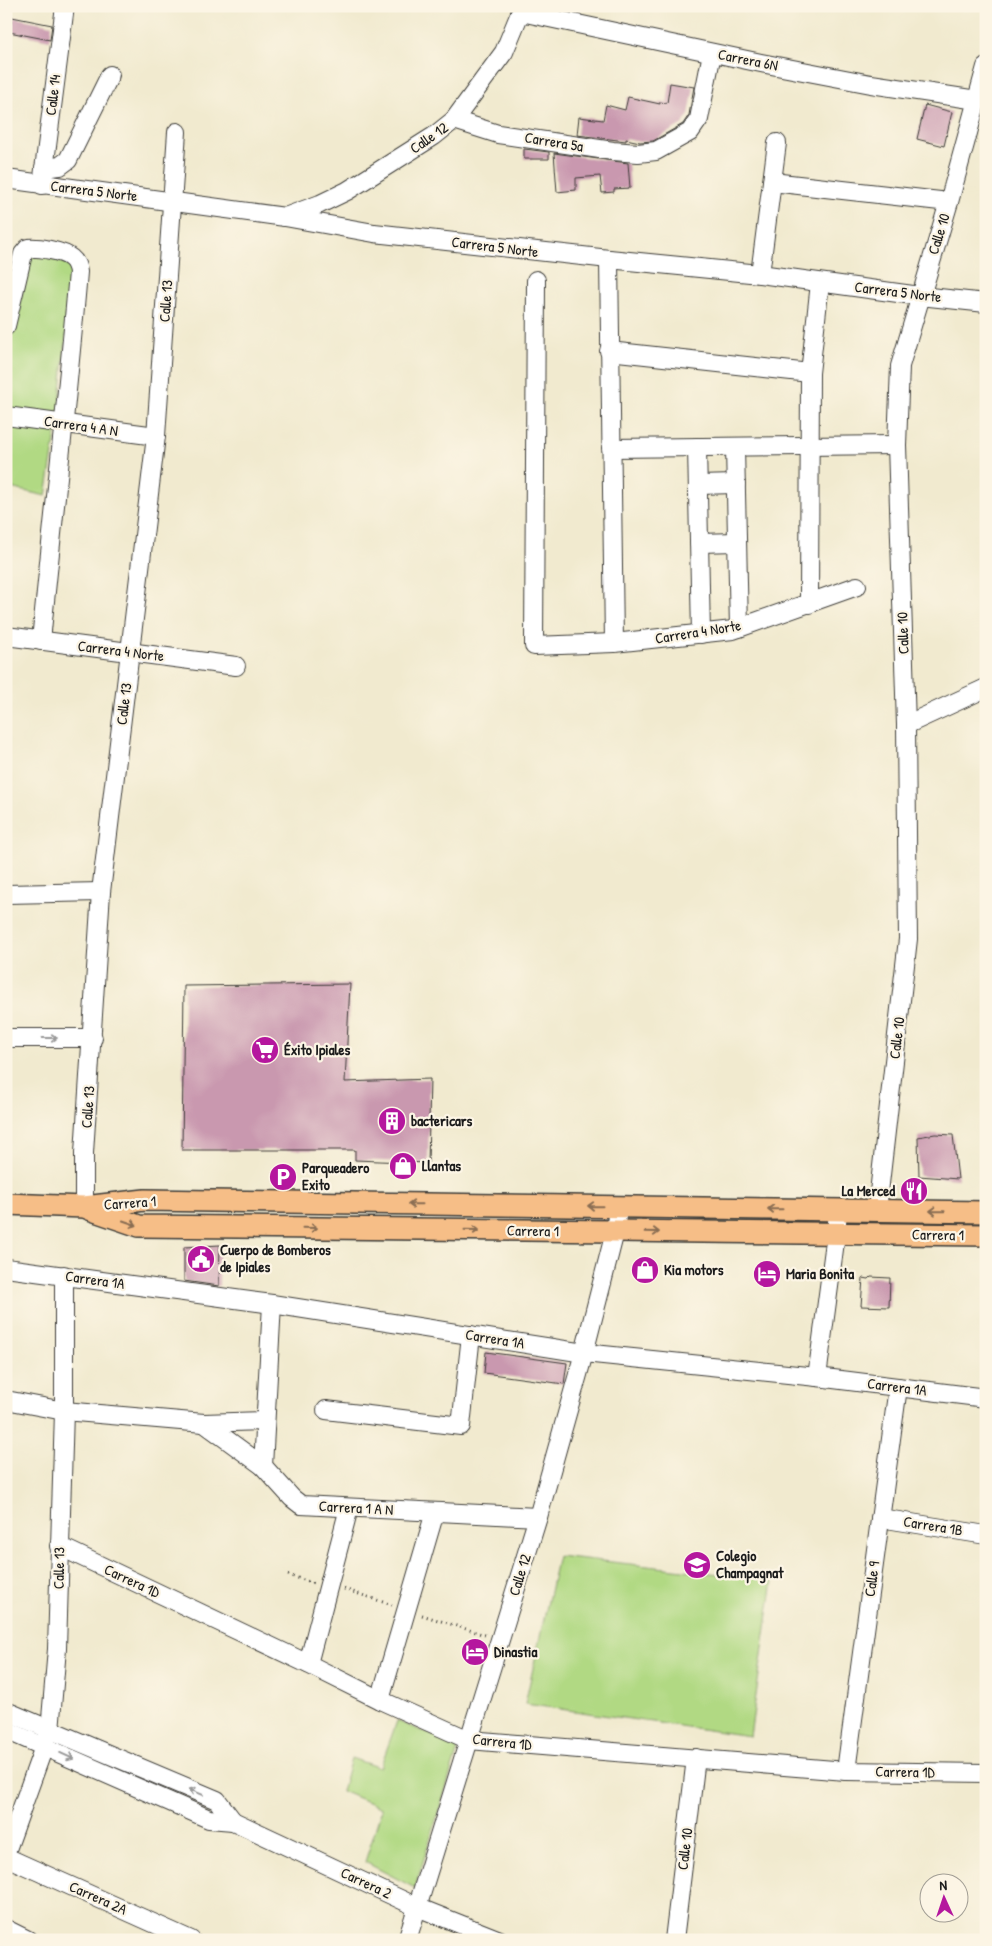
<svg xmlns="http://www.w3.org/2000/svg" width="992" height="1946" font-family="'Patrick Hand',sans-serif">
	<style>
		.green { fill: #b1d983; stroke: #667a50 }
		.building { fill: #c998af }
		.lines { fill: none; stroke-linecap: round; stroke-linejoin: round }
		.minor-casing { stroke: #3c3b37; stroke-width: 20 }
		.major-casing { stroke: #3c3b37; stroke-width: 24 }
		.path { stroke: #3c3b37; stroke-width: 3; stroke-dasharray: 1 4; stroke-linecap: butt }
		.minor { stroke: #fff; stroke-width: 18 }
		.major { stroke: #f6be87; stroke-width: 21 }
		.oneway { stroke: #999 }
		.oneway2 { stroke: #896d52 }
		.labels { text-anchor: middle; stroke-width: 4.5; stroke-linejoin: round; paint-order: stroke }
		.street-label { font-size: 15px; fill: #1c1c1c; stroke: #fcf5e5 }
		.poi-label { font-size: 15px; font-weight: bold; fill: #1c1c1c; stroke: #fcf5e5; text-anchor: start }
	</style>
	<rect width="100%" height="100%" fill="#fcf5e5"/>
	<filter id="ink" filterUnits="userSpaceOnUse"><feTurbulence type="fractalNoise" baseFrequency=".02" numOctaves="2"/><feDisplacementMap in="SourceGraphic" scale="10" xChannelSelector="R" yChannelSelector="G"/><feConvolveMatrix kernelMatrix="1 2 1 2 8 2 1 2 1" color-interpolation-filters="sRGB"/></filter>
	<filter id="wash" filterUnits="userSpaceOnUse"><feTurbulence type="fractalNoise" baseFrequency=".0096" numOctaves="4" result="noise"/><feDisplacementMap in="SourceGraphic" scale="20" xChannelSelector="R" yChannelSelector="G"/><feGaussianBlur stdDeviation="1.12" result="paint"/><feColorMatrix in="noise" values="0 0 0 0 0 0 0 0 0 0 0 0 0 0 0 0 0 1.4 0 .05"/><feComposite in="paint" operator="in"/></filter>
	<g filter="url(#wash)">
		<rect width="100%" height="100%" fill="#f1eacf"/>
		<g class="green">
			<path d="M33,252l40,14 -15,156 -12,74 -40,-9v-132z"/>
			<path d="M558,1556l215,24 -23,156 -225,-32z"/>
			<path d="M397,1721l62,25 -44,142 -50,-26 17,-54 -40,-17 9,-33 29,10z"/>
		</g>
		<g id="blocks">
			<g class="building">
				<path d="M12,17l40,8 -2,15 -41,-8z"/>
				<path d="M670,83l24,4 -5,28 -6,9 -30,17 -13,1 -14,-3v2l-49,-6 2,-18 24,3 3,-15 19,5 3,-13 32,7v-2l7,1z"/>
				<path d="M925,105l27,7 -8,34 -27,-7z"/>
				<path d="M524,149l25,3v7h-25z"/>
				<path d="M554,153l74,10 2,25 -16,1v3l-12,1 -2,-17 -24,2v12l-19,2z"/>
				<path d="M350,984l-5,98 85,-3 -2,84 -73,-3v-10h-173l2,-164z"/>
				<path d="M935,1134l18,1 5,44 -39,-3 -1,-39z"/>
				<path d="M220,1245l-1,41 -35,-5v-34z"/>
				<path d="M871,1277l19,1 -1,29 -28,-1 2,-28 6,1z"/>
				<path d="M486,1352l81,11 -3,21 -80,-11z"/>
			</g>
		</g>
	</g>
	<g filter="url(#ink)">
		<use href="#blocks" fill-opacity="0" stroke="#3c3b37" stroke-width="1"/>
		<g class="lines">
			<defs>
				<g id="minor">
					<path d="M521,12l240,51 110,21 106,16"/>
					<path d="M454,120l44,14 115,17 25,2 18,-2 34,-19 9,-13 13,-66"/>
					<path d="M44,168l16,-2 8,-6 42,-85"/>
					<path d="M6,179l279,38 89,16 235,26 151,15 160,22 66,7"/>
					<path d="M772,182l177,20"/>
					<path d="M42,185l23,-179"/>
					<path d="M285,217l35,-13 27,-13 87,-55 20,-16 50,-68 19,-46"/>
					<path d="M609,259l5,384"/>
					<path d="M760,274l17,-131"/>
					<path d="M536,280l-2,366 80,-3 119,-13 124,-44"/>
					<path d="M6,326l17,-72 5,-6c10,-1 35,3 43,10 5,4 6,8 7,14 -10,123 -25,246 -37,369"/>
					<path d="M609,351l201,22"/>
					<path d="M6,416l150,20"/>
					<path d="M697,447l4,187"/>
					<path d="M735,447l4,181"/>
					<path d="M611,448l286,-3"/>
					<path d="M698,485l38,-1"/>
					<path d="M699,543l38,-1"/>
					<path d="M809,604l1,-231 10,-90"/>
					<path d="M6,636l230,30"/>
					<path d="M906,725l80,-37"/>
					<path d="M6,894l95,-2"/>
					<path d="M6,1038h87"/>
					<path d="M84,1207v-54l17,-261 55,-456 21,-304"/>
					<path d="M877,1210l31,-271 -2,-214 -9,-280 3,-79 49,-164 37,-135"/>
					<path d="M6,1268l266,36 312,49 233,24 169,21"/>
					<path d="M817,1377l19,-143 2,-24"/>
					<path d="M6,1400l58,11 140,12 61,-2"/>
					<path d="M326,1410l135,16 10,-91"/>
					<path d="M204,1423l59,43 29,32 9,7 237,12"/>
					<path d="M263,1466l9,-162"/>
					<path d="M880,1518l106,17"/>
					<path d="M59,1546l249,118 72,36 89,40 377,31 140,2"/>
					<path d="M308,1664l41,-156"/>
					<path d="M380,1700l55,-188"/>
					<path d="M6,1711l211,89 16,21"/>
					<path d="M6,1730l203,89 24,2 184,86 83,33"/>
					<path d="M846,1771l52,-384"/>
					<path d="M6,1852l44,-122 7,-81 7,-238v-136"/>
					<path d="M6,1857l185,83"/>
					<path d="M6,1929l22,11"/>
					<path d="M407,1940l131,-423 46,-164 31,-121 3,-25"/>
					<path d="M674,1940l22,-182"/>
				</g>
				<g id="major">
					<path d="M6,1204l78,3 61,-7 841,12"/>
					<path d="M89,1209l50,17 847,9"/>
				</g>
			</defs>
			<use href="#minor" class="minor-casing"/>
			<use href="#major" class="major-casing"/>
			<g class="path">
				<path d="M288,1575l25,8"/>
				<path d="M344,1589l48,16"/>
				<path d="M422,1615l63,20"/>
			</g>
			<use href="#minor" class="minor"/>
			<use href="#major" class="major"/>
		</g>
		<defs><path id="oneway-shaft" d="M-6 0H5M1.5-3L5.5 0L1.5 3" fill="none" stroke-width="1.6" stroke-linecap="round" stroke-linejoin="round" transform="scale(1.25)"/></defs>
		<g class="oneway">
			<use href="#oneway-shaft" transform="translate(50 1038)"/>
			<use href="#oneway-shaft" transform="translate(67 1756) rotate(24)"/>
			<use href="#oneway-shaft" transform="translate(196 1792) rotate(-157)"/>
		</g>
		<g class="oneway2">
			<use href="#oneway-shaft" transform="translate(415 1204) rotate(-179)"/>
			<use href="#oneway-shaft" transform="translate(595 1206) rotate(-179)"/>
			<use href="#oneway-shaft" transform="translate(775 1209) rotate(-179)"/>
			<use href="#oneway-shaft" transform="translate(937 1211) rotate(-179)"/>
			<use href="#oneway-shaft" transform="translate(130 1223) rotate(19)"/>
			<use href="#oneway-shaft" transform="translate(310 1228) rotate(1)"/>
			<use href="#oneway-shaft" transform="translate(472 1230) rotate(1)"/>
			<use href="#oneway-shaft" transform="translate(652 1232) rotate(1)"/>
		</g>
	</g>
	<defs>
		<symbol id="supermarket-disc" viewBox="-11 -11 22 22"><circle r="9.5" fill="#b5179e" stroke="#fcf5e5"/><path d="M-6-5.5h2.5l.6 2H6L4.5 2H-2.5L-4.4-4H-6ZM-1.5 3.2a1.3 1.3 0 1 0 .1 0ZM3 3.2a1.3 1.3 0 1 0 .1 0Z" fill="#fff"/></symbol>
		<symbol id="building-disc" viewBox="-11 -11 22 22"><circle r="9.5" fill="#b5179e" stroke="#fcf5e5"/><path d="M-4-6H4V6H1V3H-1V6H-4ZM-2.5-4.3h1.7v1.8h-1.7ZM.8-4.3h1.7v1.8H.8ZM-2.5-1h1.7V.8h-1.7ZM.8-1h1.7V.8H.8Z" fill="#fff"/></symbol>
		<symbol id="shop-disc" viewBox="-11 -11 22 22"><circle r="9.5" fill="#b5179e" stroke="#fcf5e5"/><path d="M-5-2.5h2.3a2.7 3.5 0 0 1 5.4 0H5L5.5 6h-11ZM-1.5-2.5h3a1.5 2.3 0 0 0-3 0Z" fill="#fff"/></symbol>
		<symbol id="parking-disc" viewBox="-11 -11 22 22"><circle r="9.5" fill="#b5179e" stroke="#fcf5e5"/><path d="M-3.5-5.5H1a3.5 3.5 0 0 1 0 7H-1V5.5H-3.5ZM-1-3.4V-.6H.8a1.4 1.4 0 0 0 0-2.8Z" fill="#fff"/></symbol>
		<symbol id="restaurant-disc" viewBox="-11 -11 22 22"><circle r="9.5" fill="#b5179e" stroke="#fcf5e5"/><path d="M-5-6h1v4h1v-4h1v4h1v-4h1v5L-1.5 .5V6h-2V.5L-5-1ZM5-6V6H3V1.5H1.5Q1.5-4 5-6Z" fill="#fff"/></symbol>
		<symbol id="civic-disc" viewBox="-11 -11 22 22"><circle r="9.5" fill="#b5179e" stroke="#fcf5e5"/><path d="M-.6-6.5H3V-4.5H.6V-3L4-1V1h2V6H-6V1h2V-1L-.6-3ZM-1.2 2.5V6h2.4V2.5Z" fill="#fff"/></symbol>
		<symbol id="hotel-disc" viewBox="-11 -11 22 22"><circle r="9.5" fill="#b5179e" stroke="#fcf5e5"/><path d="M-6-4.5h1.5V1H6V5H4.5V3h-9V5H-6ZM-4 0a1.8 1.8 0 1 1 3.6 0ZM.5 0V-2.5h3Q6-2.5 6 0Z" fill="#fff"/></symbol>
		<symbol id="school-disc" viewBox="-11 -11 22 22"><circle r="9.5" fill="#b5179e" stroke="#fcf5e5"/><path d="M0-5L7-2L0 1L-7-2ZM-4 1L0 2.5L4 1V4Q0 6-4 4Z" fill="#fff"/></symbol>
	</defs>
	<g fill-rule="evenodd">
		<use href="#supermarket-disc" x="249" y="1034" width="32" height="32"/>
		<use href="#building-disc" x="376" y="1105" width="32" height="32"/>
		<use href="#shop-disc" x="387" y="1150" width="32" height="32"/>
		<use href="#parking-disc" x="267" y="1161" width="32" height="32"/>
		<use href="#restaurant-disc" x="898" y="1175" width="32" height="32"/>
		<use href="#civic-disc" x="185" y="1243" width="32" height="32"/>
		<use href="#shop-disc" x="629" y="1254" width="32" height="32"/>
		<use href="#hotel-disc" x="751" y="1258" width="32" height="32"/>
		<use href="#school-disc" x="681" y="1549" width="32" height="32"/>
		<use href="#hotel-disc" x="459" y="1636" width="32" height="32"/>
	</g>
	<g class="labels">
		<g class="street-label">
			<text transform="translate(748 60) rotate(11)" y="5">Carrera 6N</text>
			<text transform="translate(53 95) rotate(-83)" y="5">Calle 14</text>
			<text transform="translate(429 138) rotate(-35)" y="5">Calle 12</text>
			<text transform="translate(554 142) rotate(9)" y="5">Carrera 5a</text>
			<text transform="translate(94 191) rotate(7)" y="5">Carrera 5 Norte</text>
			<text transform="translate(939 234) rotate(-73)" y="5">Calle 10</text>
			<text transform="translate(495 247) rotate(7)" y="5">Carrera 5 Norte</text>
			<text transform="translate(898 292) rotate(7)" y="5">Carrera 5 Norte</text>
			<text transform="translate(166 301) rotate(-86)" y="5">Calle 13</text>
			<text transform="translate(81 426) rotate(8)" y="5">Carrera 4 A N</text>
			<text transform="translate(698 632) rotate(-9)" y="5">Carrera 4 Norte</text>
			<text transform="translate(903 633) rotate(-92)" y="5">Calle 10</text>
			<text transform="translate(121 651) rotate(7)" y="5">Carrera 4 Norte</text>
			<text transform="translate(124 704) rotate(-83)" y="5">Calle 13</text>
			<text transform="translate(897 1038) rotate(-83)" y="5">Calle 10</text>
			<text transform="translate(88 1107) rotate(-86)" y="5">Calle 13</text>
			<text transform="translate(130 1203) rotate(-4)" y="5">Carrera 1</text>
			<text transform="translate(533 1231) rotate(1)" y="5">Carrera 1</text>
			<text transform="translate(938 1235) rotate(1)" y="5">Carrera 1</text>
			<text transform="translate(95 1280) rotate(8)" y="5">Carrera 1A</text>
			<text transform="translate(495 1339) rotate(9)" y="5">Carrera 1A</text>
			<text transform="translate(897 1387) rotate(7)" y="5">Carrera 1A</text>
			<text transform="translate(356 1508) rotate(3)" y="5">Carrera 1 A N</text>
			<text transform="translate(933 1526) rotate(9)" y="5">Carrera 1B</text>
			<text transform="translate(59 1568) rotate(-89)" y="5">Calle 13</text>
			<text transform="translate(520 1575) rotate(-73)" y="5">Calle 12</text>
			<text transform="translate(872 1579) rotate(-82)" y="5">Calle 9</text>
			<text transform="translate(132 1581) rotate(25)" y="5">Carrera 1D</text>
			<text transform="translate(502 1742) rotate(6)" y="5">Carrera 1D</text>
			<text transform="translate(905 1772) rotate(1)" y="5">Carrera 1D</text>
			<text transform="translate(685 1849) rotate(-83)" y="5">Calle 10</text>
			<text transform="translate(366 1883) rotate(25)" y="5">Carrera 2</text>
			<text transform="translate(98 1898) rotate(24)" y="5">Carrera 2A</text>
		</g>
		<g class="poi-label">
			<text x="284" y="1055">Éxito Ipiales</text>
			<text x="411" y="1126">bactericars</text>
			<text x="422" y="1171">Llantas</text>
			<text x="302" y="1173">Parqueadero<tspan x="302" dy="17">Exito</tspan></text>
			<text x="895" y="1196" text-anchor="end">La Merced</text>
			<text x="220" y="1255">Cuerpo de Bomberos<tspan x="220" dy="17">de Ipiales</tspan></text>
			<text x="664" y="1275">Kia motors</text>
			<text x="786" y="1279">Maria Bonita</text>
			<text x="716" y="1561">Colegio<tspan x="716" dy="17">Champagnat</tspan></text>
			<text x="494" y="1657">Dinastia</text>
		</g>
	</g>
	<rect width="992" height="1946" fill="none" stroke="#fcf5e5" stroke-width="25"/>
	<g transform="translate(944 1898) rotate(357)"><circle r="24" fill="#fcf5e5" stroke="#a29e95"/>
	<path d="M0-4L9 19L0 12L-9 19Z" fill="#b5179e"/>
	<text y="-8" font-size="14" font-weight="bold" text-anchor="middle" fill="#1c1c1c">N</text>
	</g>
</svg>
